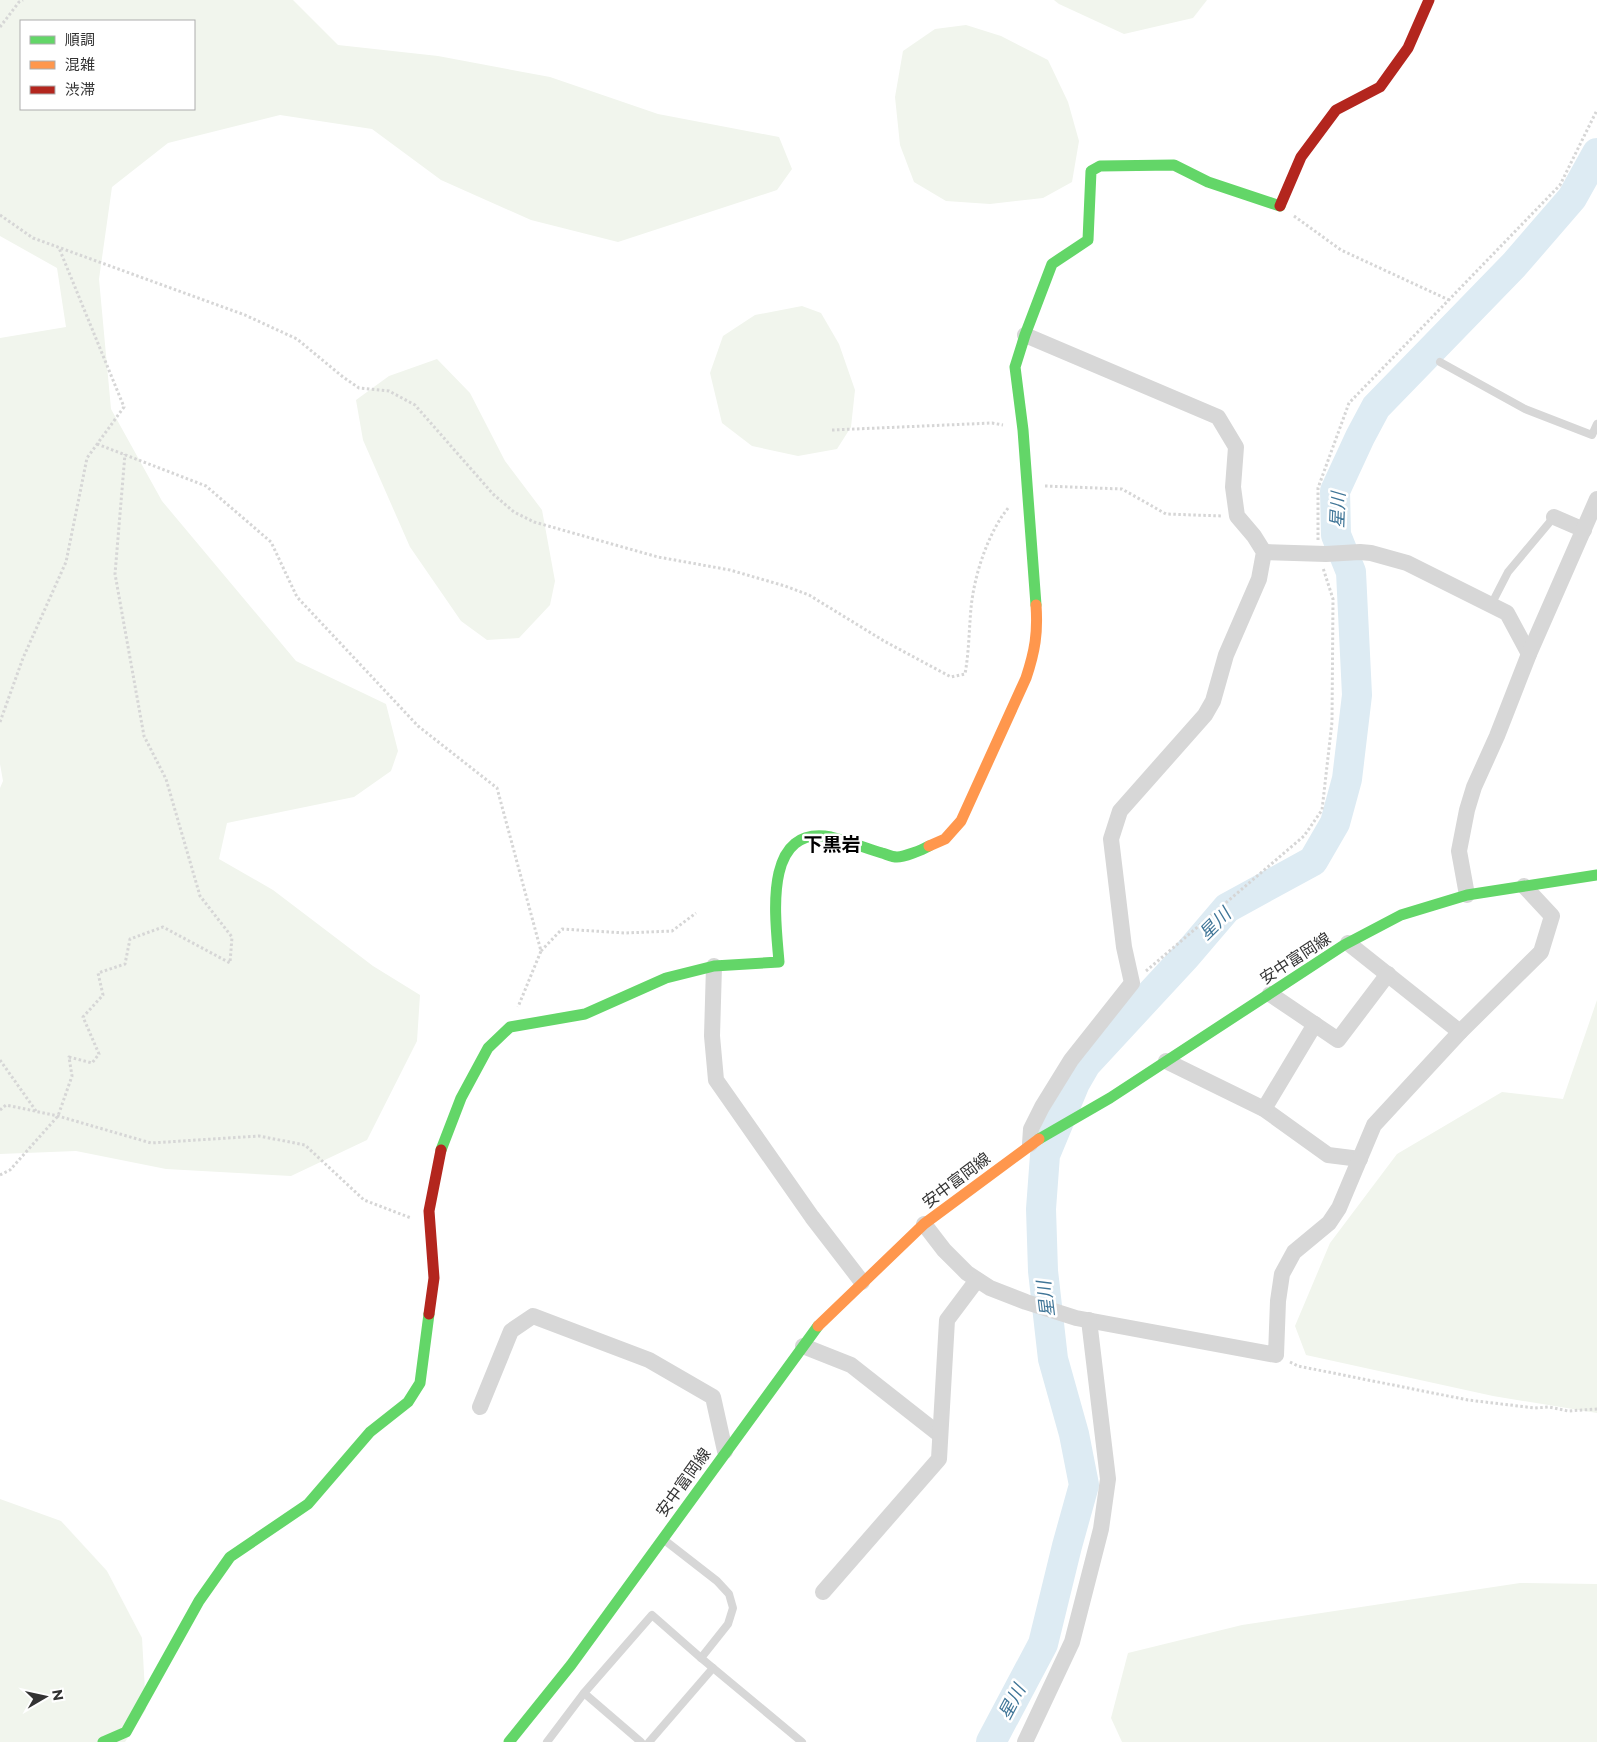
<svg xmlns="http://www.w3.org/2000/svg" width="1597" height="1742" font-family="Montserrat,'Noto Sans JP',sans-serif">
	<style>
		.green { fill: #f1f5ed; fill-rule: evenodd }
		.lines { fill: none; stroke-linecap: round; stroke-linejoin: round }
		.river { stroke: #ddebf3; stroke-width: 30 }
		.path { stroke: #d6d6d6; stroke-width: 3; stroke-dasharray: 2.5 2.5; stroke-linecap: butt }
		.lane { stroke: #d7d7d7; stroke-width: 8 }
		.street { stroke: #d7d7d7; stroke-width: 16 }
		.fast { stroke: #63d668; stroke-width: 11 }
		.slow { stroke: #ff974d; stroke-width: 11 }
		.jam { stroke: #b3261e; stroke-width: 11 }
		.labels { text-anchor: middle; stroke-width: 5; stroke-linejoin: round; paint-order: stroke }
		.street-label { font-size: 16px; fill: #333; stroke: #fff }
		.water-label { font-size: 18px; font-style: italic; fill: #3f7597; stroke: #fff }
		.quarter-label { font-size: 19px; font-weight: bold; fill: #000; stroke: #fff }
	</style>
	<rect width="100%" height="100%" fill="#fff"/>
	<g class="green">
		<path d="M0,0h293l45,45 100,11 112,21 108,37 121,23 13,32 -15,21 -159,52 -87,-22 -90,-40 -69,-51 -92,-14 -112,28 -56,44 -13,92 12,130 51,92 134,160 90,43 12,47 -7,20 -37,26 -127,26 -8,36 54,31 100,76 47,29 -3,46 -50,99 -76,36 -125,-7 -90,-18 -76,3v-366l3,-7 -3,-17v-426l66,-11 -9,-59 -57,-32zM21,21h173v88h-173z"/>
		<path d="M1054,0h153l-14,18 -69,16 -65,-30z"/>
		<path d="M966,25l35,11 47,24 20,42 11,39 -7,41 -29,16 -53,6 -44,-3 -32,-19 -14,-37 -5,-48 8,-46 32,-22z"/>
		<path d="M802,306l19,7 18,31 16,46 -4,37 -14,22 -39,7 -46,-10 -30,-23 -12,-50 13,-37 32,-21z"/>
		<path d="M437,359l33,34 35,68 37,49 13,71 -5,24 -31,33 -32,2 -26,-19 -51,-74 -47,-107 -7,-40 33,-24z"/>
		<path d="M1597,1000v413l-104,-17 -187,-41 -11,-29 35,-83 67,-89 105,-62 61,7z"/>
		<path d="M0,1499l61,22 46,50 35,67 4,71 -21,33h-125z"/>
		<path d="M1520,1583l77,1v158h-475l-11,-24 17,-65 114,-28z"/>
	</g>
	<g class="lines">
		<path class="river" d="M991,1742l52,-98 24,-98 17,-61 -10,-51 -21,-75 -10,-88 -2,-62 4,-54 30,-72 11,-19 100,-108 41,-48 86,-47 22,-38 12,-44 10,-84 -6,-123 -15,-37 -1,-44 25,-54 16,-30 138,-142 58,-67 25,-45"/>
		<g class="path">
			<path d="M0,27l19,-25 4,-2"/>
			<path d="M0,215l33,23 212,77 52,24 46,38 16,11 30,3 26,14 78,89 21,18 20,10 124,35 72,13 55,16 24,9 75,46 67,36 14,-3c4,-22 4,-44 6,-66 3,-32 17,-76 38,-101"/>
			<path d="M1294,216l47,34 108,50"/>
			<path d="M832,430l160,-7 11,2"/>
			<path d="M97,444l109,42 65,56 26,55 121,129 79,62 44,163 -23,56"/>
			<path d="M1045,486l77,3 44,25 56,2"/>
			<path d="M1318,540v-52l31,-85 211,-218 37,-75"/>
			<path d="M0,722l23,-64 43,-96 21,-104 37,-51 -65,-159"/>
			<path d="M541,951l21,-22 63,4 47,-2 24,-18"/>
			<path d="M1146,971l158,-135 18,-26 10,-88 1,-123 -10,-31"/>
			<path d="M0,1060l36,51"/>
			<path d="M0,1110l6,-5 52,11 93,27 108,-7 46,9 59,55 47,18"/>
			<path d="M0,1175l10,-5 48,-54 14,-40 -3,-19 23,6 7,-9 -16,-37 20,-22 -5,-22 27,-9 5,-25 33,-12 67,36 2,-26 -32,-41 -34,-117 -22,-43 -29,-162 10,-120"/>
			<path d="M1290,1362l8,4 170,34 67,8 14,-1 19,4 29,-2"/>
		</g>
		<g class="lane">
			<path d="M1440,362l85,47 67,26 5,-11"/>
			<path d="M1491,605l17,-33 46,-55"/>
			<path d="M663,1539l54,42 12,13 4,14 -5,16 -27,34"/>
			<path d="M584,1693l57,49"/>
			<path d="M547,1742l37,-49 68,-78 49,43 101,84"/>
			<path d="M649,1742l64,-74"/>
		</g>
		<g class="street">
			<path d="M1025,335l193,82 18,30 -3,40 4,29 17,20 10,16 -5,27 -33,76 -13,46 -8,14 -85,96 -9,28 13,108 8,36 -61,77 -29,47 -11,22 -1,15"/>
			<path d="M1554,517l30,13"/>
			<path d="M1264,552l62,2 34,-2 11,1 36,10 100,50 22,41"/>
			<path d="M1467,895l-8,-44 8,-41 7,-23 23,-51 32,-82 68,-155"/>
			<path d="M1348,943l112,89"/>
			<path d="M714,966l-2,70 4,44 96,137 50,65"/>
			<path d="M1270,994l68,46 50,-66"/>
			<path d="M1166,1061l98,48 64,46 32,4"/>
			<path d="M1264,1109l51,-85"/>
			<path d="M924,1224l20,26 23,23 23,15 36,14 50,16 200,37 2,-54 4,-27 12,-22 35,-29 10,-15 35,-83 86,-93 81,-80 11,-36 -28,-30"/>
			<path d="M803,1346l48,19 89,70"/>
			<path d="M480,1407l31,-76 22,-15 116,44 64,37 12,54"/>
			<path d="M823,1592l116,-133 8,-139 30,-40"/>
			<path d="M1025,1742l47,-100 29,-113 7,-50 -19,-159"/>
		</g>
		<g class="fast">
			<path d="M1036,605l-13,-175 -8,-63 10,-32 27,-71 36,-24 3,-69 9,-5 74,-1 34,17 72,24"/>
			<path d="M1039,1139l71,-41 234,-153 57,-30 66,-20 130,-20"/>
			<path d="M441,1150l20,-52 27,-50 22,-21 75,-13 81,-36 48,-12 65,-4c-3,-40 -18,-138 52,-125 17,4 34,11 51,16 4,1 10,4 15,4 7,0 25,-7 32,-11"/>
			<path d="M103,1742l23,-10 73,-131 31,-44 78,-53 62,-72 38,-30 12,-19 9,-69"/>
			<path d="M509,1742l62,-77 247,-339"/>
		</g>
		<g class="slow">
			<path d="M929,846l16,-7 16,-18 65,-143c9,-27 12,-45 10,-73"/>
			<path d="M818,1326l106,-102 115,-85"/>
		</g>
		<g class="jam">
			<path d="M1280,206l21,-49 35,-47 44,-23 28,-39 21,-48"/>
			<path d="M429,1314l5,-36 -5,-67 12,-61"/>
		</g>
	</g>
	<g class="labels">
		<g class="street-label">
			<text transform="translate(1295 958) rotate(-33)" y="6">安中富岡線</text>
			<text transform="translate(956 1180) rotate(-37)" y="6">安中富岡線</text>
			<text transform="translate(683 1482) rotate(-54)" y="6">安中富岡線</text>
		</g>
		<g class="water-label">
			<text transform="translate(1338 510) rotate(-88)" y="6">星川</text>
			<text transform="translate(1215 924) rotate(-45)" y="6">星川</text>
			<text transform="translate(1046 1299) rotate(-97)" y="6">星川</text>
			<text transform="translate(1012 1702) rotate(-62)" y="6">星川</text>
		</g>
		<g class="quarter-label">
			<text x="832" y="851">下黒岩</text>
		</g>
	</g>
	<rect x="20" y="20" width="175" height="90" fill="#ffffff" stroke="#adadad"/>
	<rect x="30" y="36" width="25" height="8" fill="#63d668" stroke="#adadad"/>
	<text x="65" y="45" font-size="15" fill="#333333">順調</text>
	<rect x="30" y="61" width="25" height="8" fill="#ff974d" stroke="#adadad"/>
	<text x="65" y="70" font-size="15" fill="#333333">混雑</text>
	<rect x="30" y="86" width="25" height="8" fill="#b3261e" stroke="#adadad"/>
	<text x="65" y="95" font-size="15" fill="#333333">渋滞</text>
	<g transform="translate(45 1697) rotate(81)" stroke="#ffffff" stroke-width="4" paint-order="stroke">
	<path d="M0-4L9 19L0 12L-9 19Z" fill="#333333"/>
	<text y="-8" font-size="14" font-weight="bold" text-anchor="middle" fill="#333333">N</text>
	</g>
</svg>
